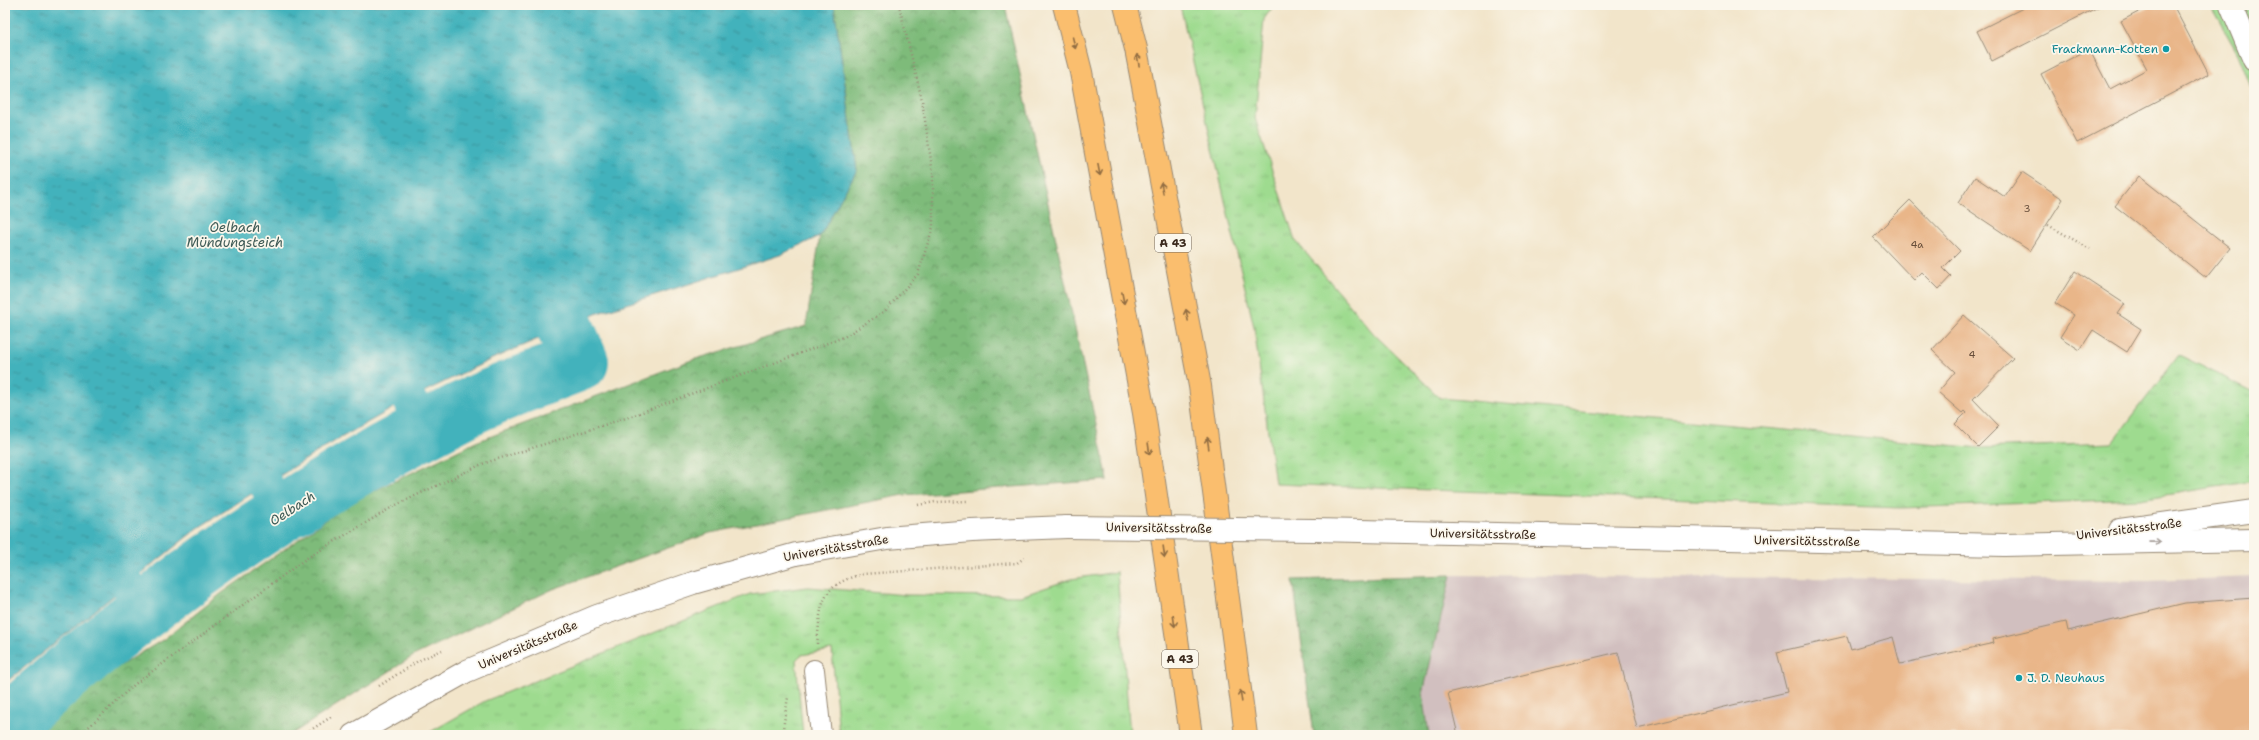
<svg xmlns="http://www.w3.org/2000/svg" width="2259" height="740" font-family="'Shantell Sans',sans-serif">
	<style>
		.industrial { fill: #d1bfbf }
		.grass { fill: url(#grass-tufts); stroke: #6c8256 }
		.forest { fill: url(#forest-crowns); stroke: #5c724c }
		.water { fill: url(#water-ripples); stroke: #3f6e6d }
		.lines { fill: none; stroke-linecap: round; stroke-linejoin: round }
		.canal { stroke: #43b2bc; stroke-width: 34 }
		.river { stroke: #43b2bc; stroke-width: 58 }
		.building { fill: #e9b689 }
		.service-casing { stroke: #968874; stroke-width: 22 }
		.tertiary-casing { stroke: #968874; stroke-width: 24 }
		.motorway-casing { stroke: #968874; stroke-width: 24 }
		.path { stroke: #968874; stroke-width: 2.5; stroke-dasharray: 1 3; stroke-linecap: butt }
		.service { stroke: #fff; stroke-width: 20 }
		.tertiary { stroke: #fff; stroke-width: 22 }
		.motorway { stroke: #fabe6e; stroke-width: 22 }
		.tertiary-bridge-casing { stroke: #968874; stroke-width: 24; stroke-linecap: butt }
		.tertiary-bridge { stroke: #fff; stroke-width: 22 }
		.oneway { stroke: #916d42 }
		.oneway2 { stroke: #a79f9a }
		.culture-dot { fill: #0f9aa8; stroke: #fbf7ec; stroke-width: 1.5 }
		.labels { text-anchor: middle; stroke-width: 3.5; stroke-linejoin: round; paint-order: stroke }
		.number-label { font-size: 10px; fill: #664d39 }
		.shield { fill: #fbf7ec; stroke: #75685c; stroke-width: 1 }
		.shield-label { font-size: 11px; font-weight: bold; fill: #3b2a1e }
		.culture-label { font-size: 12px; fill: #0d838f; stroke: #fbf7ec; text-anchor: end }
		.street-label { font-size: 12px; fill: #3b2a1e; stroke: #fbf7ec }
		.water-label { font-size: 13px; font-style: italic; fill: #3e5a55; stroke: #fbf7ec }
	</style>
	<defs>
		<pattern id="grass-tufts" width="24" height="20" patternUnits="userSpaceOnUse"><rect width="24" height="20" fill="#9edb8f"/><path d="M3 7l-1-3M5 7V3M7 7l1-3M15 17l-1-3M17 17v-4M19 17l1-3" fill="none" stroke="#89bc7b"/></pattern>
		<pattern id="forest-crowns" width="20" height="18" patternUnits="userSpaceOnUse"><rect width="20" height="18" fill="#7ebb7a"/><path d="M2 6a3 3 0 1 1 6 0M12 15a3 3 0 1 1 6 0" fill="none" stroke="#689863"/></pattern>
		<pattern id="water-ripples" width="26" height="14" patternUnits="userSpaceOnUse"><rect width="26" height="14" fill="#43b2bc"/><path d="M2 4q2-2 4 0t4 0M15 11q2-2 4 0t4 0" fill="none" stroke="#399198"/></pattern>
	</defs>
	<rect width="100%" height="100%" fill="#fbf7ec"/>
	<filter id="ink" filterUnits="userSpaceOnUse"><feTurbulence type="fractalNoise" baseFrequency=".025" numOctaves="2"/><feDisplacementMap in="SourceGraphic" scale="8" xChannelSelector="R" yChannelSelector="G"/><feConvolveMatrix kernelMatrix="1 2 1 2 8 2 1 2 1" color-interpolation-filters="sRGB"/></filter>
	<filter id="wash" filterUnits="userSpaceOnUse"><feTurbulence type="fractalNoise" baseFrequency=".012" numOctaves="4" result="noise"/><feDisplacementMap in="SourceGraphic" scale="16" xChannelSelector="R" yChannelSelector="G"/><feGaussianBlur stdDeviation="0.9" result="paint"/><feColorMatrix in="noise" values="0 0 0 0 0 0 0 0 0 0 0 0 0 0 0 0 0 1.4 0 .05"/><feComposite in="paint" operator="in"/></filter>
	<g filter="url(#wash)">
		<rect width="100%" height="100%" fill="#f2e5ca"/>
		<path class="industrial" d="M1451,575l697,6 106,-4v158h-829l-2,-42z"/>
		<g class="grass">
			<path d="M1180,5h94l-10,14 -9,99 40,122 79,94 66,64 541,50 131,-5 67,-88 75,37v89l-114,18 -240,9 -625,-24 -21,-157z"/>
			<path d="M2210,5h44v90l-16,-41z"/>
			<path d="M1117,572l13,163h-291l-7,-85 -31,5 -5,5 7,75h-378l60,-34 265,-107 58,-7 99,8 114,1 50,-17z"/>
		</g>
		<g class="forest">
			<path d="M834,5h171l103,475 -204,15 -194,38 -157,56 -138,66 -125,80h-252l67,-60 59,-36 58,-46 131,-92 123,-59 213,-81 117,-35 14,-90 37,-66z"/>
			<path d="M1451,575l-28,118 6,42h-115l-21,-155z"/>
		</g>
		<path class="water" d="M5,5h829l23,165 -37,66 -40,19 -182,58 -104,45 -85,41 -79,45 -132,84 -193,155z"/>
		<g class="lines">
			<g class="canal">
				<path d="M409,399l17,30"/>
				<path d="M266,485l17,28"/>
				<path d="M127,583l16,29"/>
				<path d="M5,705l8,14"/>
			</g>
			<path class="river" d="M5,726c137,-123 289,-231 454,-314 39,-20 81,-34 121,-50l-15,-35"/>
		</g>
		<g id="blocks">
			<g class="building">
				<path d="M2029,5h73l-110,56 -15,-30z"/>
				<path d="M2152,5h21l36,69 -132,69 -36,-69 48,-25 21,40 37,-20 -26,-48z"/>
				<path d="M2022,172l41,27 -33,52 -72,-48 17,-26 30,20z"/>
				<path d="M2139,176l91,72 -24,30 -91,-72z"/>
				<path d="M1910,200l50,51 -17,17 8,8 -12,13 -17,-17 -8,8 -41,-43z"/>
				<path d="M2075,271l50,33 -7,10 23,15 -14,23 -34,-22 -13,20 -20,-13 14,-22 -19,-12z"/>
				<path d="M1964,315l49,43 -40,41 26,27 -21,21 -23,-23 11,-11 -2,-2 -2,2 -24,-21 17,-20 -23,-22z"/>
				<path d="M2254,598v137h-796l-10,-42 170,-41 19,76 150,-36 -10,-40 70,-16 4,13 42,-12 7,27 94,-21 -1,-4 73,-17 2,9 117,-28z"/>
			</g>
		</g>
	</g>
	<g filter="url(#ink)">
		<use href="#blocks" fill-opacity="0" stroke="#968874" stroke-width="1"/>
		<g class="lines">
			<defs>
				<path id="service" d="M814,670l7,65"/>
				<g id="tertiary">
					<path d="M2231,5l23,55"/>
					<path d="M1314,530l690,15 250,-5"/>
					<path d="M2120,530l134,-19"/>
					<path d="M353,735l114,-64 130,-55 96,-33 103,-29 91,-16 85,-7 95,-4"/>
				</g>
				<g id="motorway">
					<path d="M1064,5l17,67 63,341 47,322"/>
					<path d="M1125,5l11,44 64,337 46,349"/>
				</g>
			</defs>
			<use href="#service" class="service-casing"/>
			<use href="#tertiary" class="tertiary-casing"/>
			<use href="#motorway" class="motorway-casing"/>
			<g class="path">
				<path d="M2048,225l42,24"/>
				<path d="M918,505l17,-3 34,-1"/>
				<path d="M817,644c4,-40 2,-59 46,-70l154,-11 7,-5"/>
				<path d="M379,686l39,-25 24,-11"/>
				<path d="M80,735l55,-51 172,-126 87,-52 88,-42 147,-47 215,-80 41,-26 33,-37 15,-47v-53l-11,-74 -23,-95"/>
				<path d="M303,735l28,-18"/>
				<path d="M782,735l6,-38"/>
			</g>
			<use href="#service" class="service"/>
			<use href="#tertiary" class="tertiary"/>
			<use href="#motorway" class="motorway"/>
			<defs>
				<path id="tertiary-bridge" d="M1067,527l247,3"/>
			</defs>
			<use href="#tertiary-bridge" class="tertiary-bridge-casing"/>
			<use href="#tertiary-bridge" class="tertiary-bridge"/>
		</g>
		<defs><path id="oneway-shaft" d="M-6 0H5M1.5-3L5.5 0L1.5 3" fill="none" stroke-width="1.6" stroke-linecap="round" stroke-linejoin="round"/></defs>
		<g class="oneway">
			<use href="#oneway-shaft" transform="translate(1074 43) rotate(76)"/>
			<use href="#oneway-shaft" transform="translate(1138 60) rotate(-101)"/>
			<use href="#oneway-shaft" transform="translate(1099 170) rotate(79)"/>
			<use href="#oneway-shaft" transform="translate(1162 188) rotate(-101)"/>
			<use href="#oneway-shaft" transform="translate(1123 298) rotate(79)"/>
			<use href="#oneway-shaft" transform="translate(1187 315) rotate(-101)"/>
			<use href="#oneway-shaft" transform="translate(1208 443) rotate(-98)"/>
			<use href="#oneway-shaft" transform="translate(1149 449) rotate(82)"/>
			<use href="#oneway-shaft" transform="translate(1164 552) rotate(82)"/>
			<use href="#oneway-shaft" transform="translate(1174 621) rotate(82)"/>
			<use href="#oneway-shaft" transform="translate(1241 696) rotate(-98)"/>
		</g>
		<use class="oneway2" href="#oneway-shaft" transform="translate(2155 542) rotate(-1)"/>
	</g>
	<g class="culture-dot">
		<circle cx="2166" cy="49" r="4"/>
		<circle cx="2019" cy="678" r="4"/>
	</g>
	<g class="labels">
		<g class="number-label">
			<text x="2027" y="212">3</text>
			<text x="1917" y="248">4a</text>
			<text x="1972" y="358">4</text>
		</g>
		<g class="shield">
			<rect x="1155" y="234" width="36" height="18" rx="3"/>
			<rect x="1162" y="650" width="36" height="18" rx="3"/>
		</g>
		<g class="shield-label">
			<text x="1173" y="247">A 43</text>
			<text x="1180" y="663">A 43</text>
		</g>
		<g class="culture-label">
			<text x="2158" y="53">Frackmann-Kotten</text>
			<text x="2027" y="682" text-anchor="start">J. D. Neuhaus</text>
		</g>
		<g class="street-label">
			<text transform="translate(1159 528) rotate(1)" y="4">Universitätsstraße</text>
			<text transform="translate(2129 529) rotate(-7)" y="4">Universitätsstraße</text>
			<text transform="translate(1483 534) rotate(1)" y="4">Universitätsstraße</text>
			<text transform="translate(1807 541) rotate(1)" y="4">Universitätsstraße</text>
			<text transform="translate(836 548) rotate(-10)" y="4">Universitätsstraße</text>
			<text transform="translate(528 645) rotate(-23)" y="4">Universitätsstraße</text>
		</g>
		<g class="water-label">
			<text x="235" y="232">Oelbach<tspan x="235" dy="15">Mündungsteich</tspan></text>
			<text transform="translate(292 508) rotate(-33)" y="5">Oelbach</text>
		</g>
	</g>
	<rect width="2259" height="740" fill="none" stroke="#fbf7ec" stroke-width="20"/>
</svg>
